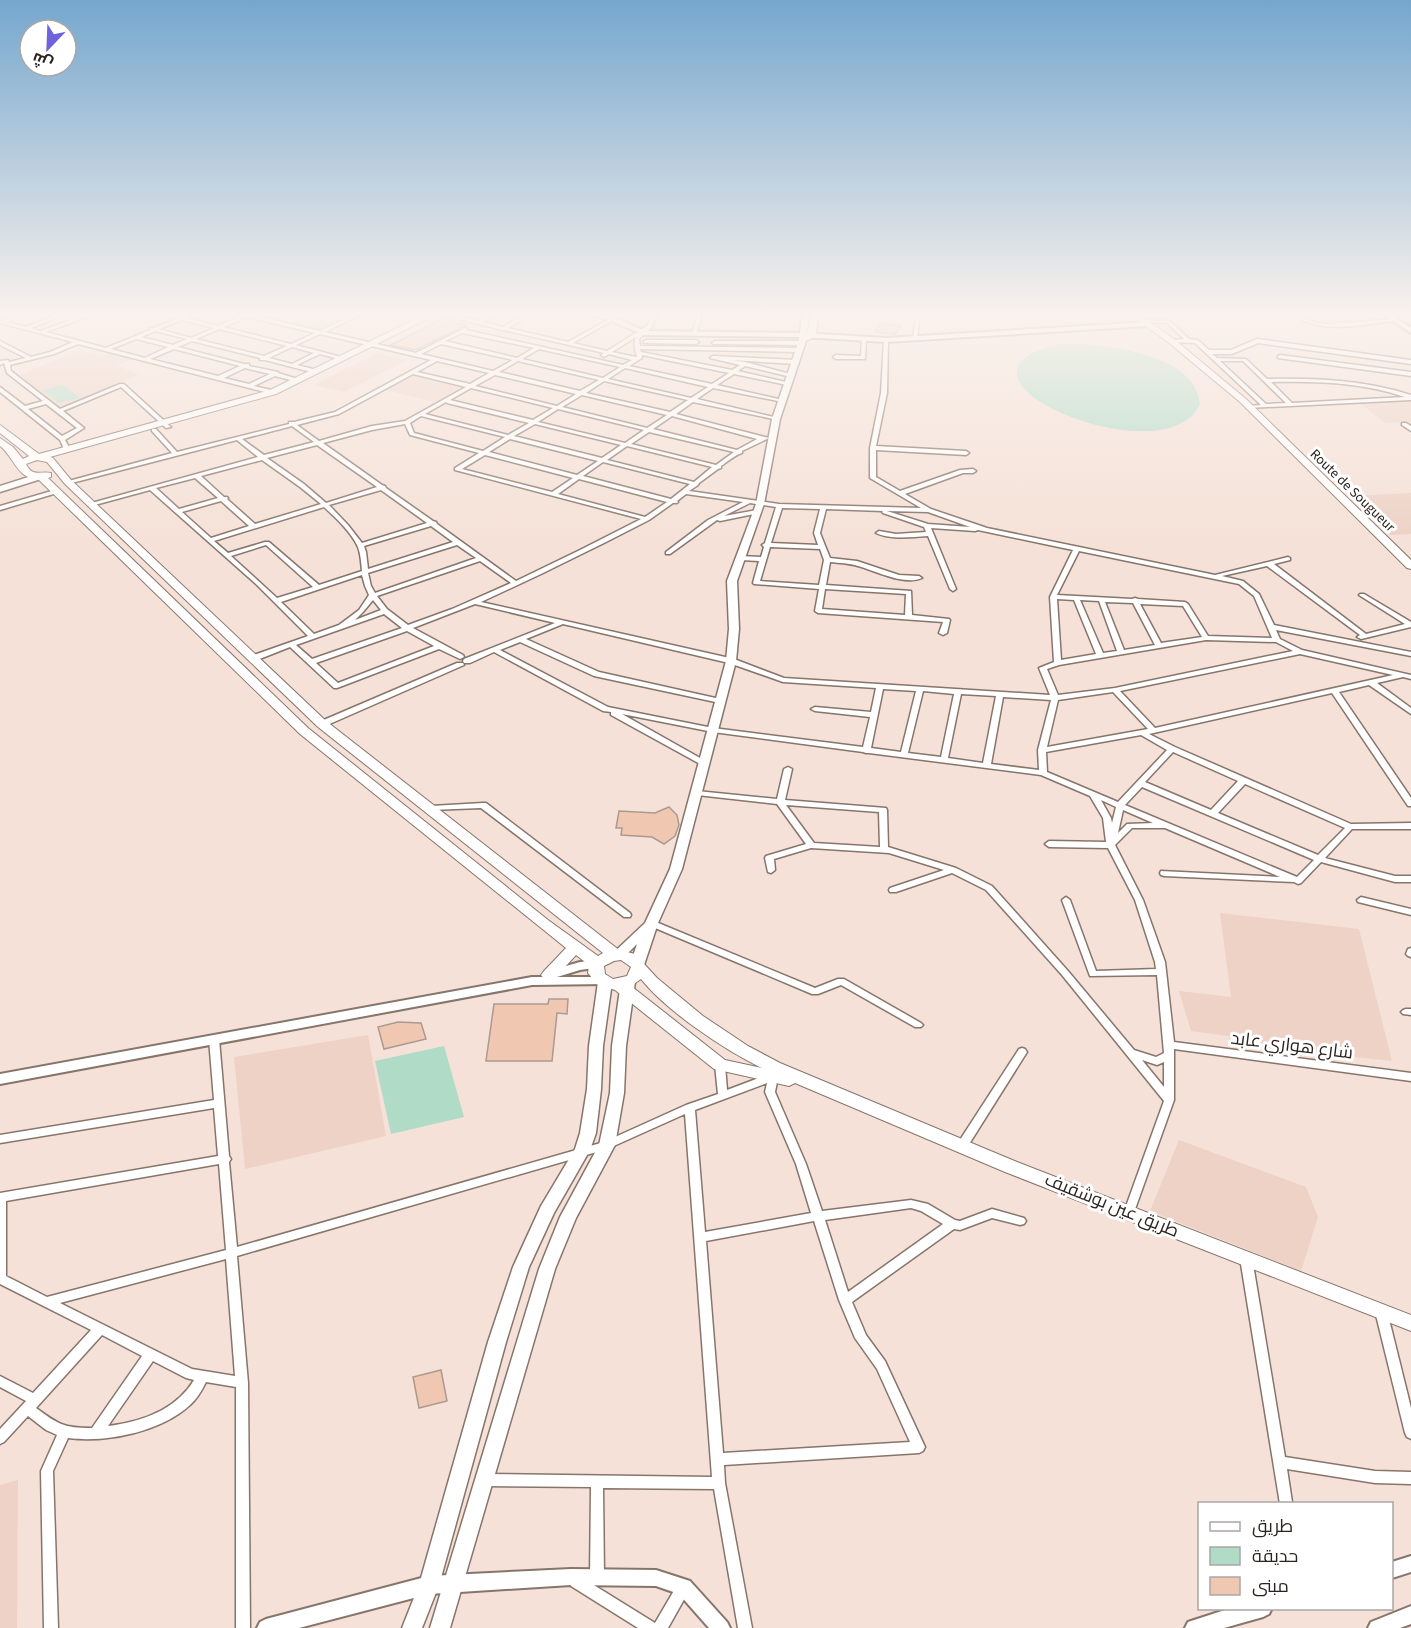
<svg xmlns="http://www.w3.org/2000/svg" width="1411" height="1628" font-family="'Source Sans 3',Cairo,sans-serif">
	<style>
		.built { fill: #edd2c5 }
		.green { fill: #afdbc7 }
		.building { fill: #f0c8b2; stroke: #ac9990; stroke-width: 1.5 }
		.lines { fill: none; stroke-linecap: round; stroke-linejoin: round }
		.minor-casing { stroke: #86756b; stroke-width: 3 }
		.tertiary-casing { stroke: #86756b; stroke-width: 4 }
		.secondary-casing { stroke: #86756b; stroke-width: 3 }
		.primary-casing { stroke: #86756b; stroke-width: 2 }
		.minor { fill: #fff; fill-rule: evenodd }
		.tertiary { fill: #fff; fill-rule: evenodd }
		.secondary { fill: #fff; fill-rule: evenodd }
		.primary { fill: #fff; fill-rule: evenodd }
		.labels { text-anchor: middle; stroke-width: 6; stroke-linejoin: round; paint-order: stroke }
		.far-street-label { font-size: 14px; fill: #2a231f; stroke: #fff }
		.near-street-label { font-size: 18px; fill: #2a231f; stroke: #fff }
	</style>
	<rect width="100%" height="100%" fill="#f5e1d7"/>
	<g class="built">
		<path d="M80,350l22,6 7,-3 22,6 -14,7 22,8 -78,34 -42,-33z"/>
		<path d="M378,353l29,7 -63,32 -30,-7z"/>
		<path d="M409,375l52,13 -26,14 -53,-13z"/>
		<path d="M1411,401v21l-26,1 -24,-19z"/>
		<path d="M1411,493v41l-21,1 -38,-39z"/>
		<path d="M1220,913l139,16 33,132 -162,-18 -1,-7 -38,-5 -12,-40 52,6z"/>
		<path d="M368,1035l18,101 -141,33 -11,-112z"/>
		<path d="M1179,1140l127,47 12,30 -17,54 -151,-60z"/>
		<path d="M18,1480l-1,148h-17v-143z"/>
	</g>
	<g class="green">
		<path d="M302,315l31,7 -15,7 -31,-7z"/>
		<path d="M1063,344c40,-1 133,9 137,60 -24,51 -134,20 -168,-8 -37,-30 1,-48 31,-52z"/>
		<path d="M63,385l17,13 -21,5 -16,-13z"/>
		<path d="M444,1046l20,71 -73,17 -16,-73z"/>
	</g>
	<g class="building">
		<path d="M442,319l24,6 -50,25 -25,-5z"/>
		<path d="M881,323l20,3 -6,8 -20,-2z"/>
		<path d="M669,807l8,8 2,10 -4,11 -11,8 -12,-7 -31,-2 1,-7h-6l3,-17 36,2z"/>
		<path d="M549,999h19l-1,15 -10,-1 -5,48h-66l8,-57h54z"/>
		<path d="M398,1022l23,1 5,16 -42,10 -6,-22z"/>
		<path d="M441,1370l6,31 -28,7 -6,-31z"/>
	</g>
	<g class="lines">
		<defs>
			<g id="minor">
				<path d="M18,314h7l-19,8 20,5 33,-13h7l-35,14 9,3 48,-17h7l-49,18 60,16 44,-18v-2h4l23,-9 -15,-5c6,0 14,3 18,3 5,-1 9,-3 14,-3l-8,4 32,8 23,-10 -3,-2h11l70,17 37,-17h6l-37,18 91,21 49,-25 2,1 -1,1 157,35 9,-5 -23,-6 -5,3 -3,-2 3,-2 -100,-23h-2l-62,-16h9l29,7 13,-7h6l-14,8 20,5 22,-13h6l-23,14 60,14 43,-24 2,1v1l-40,23 34,8 40,-25 6,-12h5l-7,14 -12,11 1,7 160,2 3,2 -3,2 -160,-3 1,3 91,18 8,-5 -30,-7 3,-2 83,4 3,2 -3,2 -65,-4 14,2 49,13 -3,2 -46,-11 -7,5 52,12 -3,2 -53,-11 -17,11 66,15v2l-70,-14 -16,11 81,19v2l-85,-18 -17,12 93,24 -27,13v2c-7,2 -15,9 -21,13v2l-3,1 -19,14 -1,2 -9,6 90,13 142,4 -51,-30v-30l11,-55 3,-53 2,-1 2,1 -1,53 -11,53 90,5 3,2 -3,2 -90,-5v27l24,14 60,-21 13,-1 3,2 -3,2h-10l-58,21 26,15 56,19 228,47 73,-18 2,1v2l-16,4 92,70 39,-10 -46,-29 1,-1h4l47,28v5l-50,12 -4,-2 3,-2 -93,-69 -45,10 21,5 16,13 15,31 137,27v4l-135,-26 4,9 22,11 109,25v4l-8,-2 -26,6 34,25v6l-42,-29 -30,7 72,106v8h-3l-76,-113 -183,41 26,13 176,77 60,-1v6h-59l-27,29 70,18h16v6h-16l-74,-20 -20,21 -3,1 -4,-2 -130,-6 -3,-1 -1,-2 1,-2 119,6 -115,-49h-33l-17,17 28,55 22,62 9,80 237,31v8l-237,-32v51l-40,112 -1,3 -4,1 -4,-1 -1,-3 40,-111 -102,-126 -76,-85 -34,-17 -56,19h-6l-1,-2 1,-2 54,-18 -55,-17 -78,-5 -37,11 1,11 -4,3 -3,-1 -3,-14 1,-2 40,-12 -29,-40 -80,-9 -4,-2 4,-2 80,8 7,-30 4,-2 4,2 -7,31 101,8 1,2 1,37 68,21 36,18 76,85 66,79 22,7 8,-4 -7,-78 -67,1 -28,-76 4,-3 4,3 26,71 60,-2 -1,-7 -20,-62 -27,-52 -59,-1 -4,-3 4,-3 57,1 -3,-24 -13,-22 -49,-21 -172,-22h-3l-3,-1 -150,-20 -91,-18 87,49 -4,2h-3l-91,-50v-3l-8,-1 -109,-59 -24,11h-6l-1,-2 1,-2 91,-36 -80,-19 -62,24 50,27 1,2 -4,2 -21,-10 -102,39h-3l-44,-41 -33,13h-6l-1,-2 1,-2 57,-20 -51,-51 -107,-95 -59,16 -3,-2 170,-47 -21,-17 -169,44 -3,-2 107,-29 -20,-22v-2h4l21,23 112,-28v-2h5l41,-10 96,-52 -111,-26 -24,11 49,13 -3,2 -22,-6 -23,11 20,5 1,1 -3,2 -50,-13h-5v-2l-68,-17 -14,6 66,17h5v2l29,6v1l23,7 -3,2 -23,-6 -21,10 21,5 1,1 -3,2 -195,-50 -24,10 -44,11 1,6 49,38 60,-25h4l47,43 -5,1 -45,-41 -58,24 21,17 -19,12 5,9 -3,2 -3,-2 -4,-9 -60,-48v-5l25,19 18,-5 -36,-28 -3,-10 -4,2v-4l8,-1 1,2 17,-4 -26,-13v-4l31,16 19,-5 23,-10 -73,-19v-2zM247,317l68,16 -24,11 -68,-17zM182,320l32,8 -23,10 -32,-9zM219,329l68,17 -23,10 -68,-17zM155,331l32,8 -14,6 -32,-8zM462,333l72,15 -17,10 -72,-17zM636,337c-3,6 -1,13 1,19l-1,1 -24,-5zM136,339l32,8 -23,11 -34,-9zM441,344l72,16 -20,11 -72,-17zM292,347l22,6 -22,11 -23,-6zM174,349l66,17 -22,10 -68,-17zM539,349l81,18 -17,11 -81,-19zM642,355l87,18 -17,11 -83,-18 13,-8zM437,361l52,12 -19,11 -53,-12zM518,361l81,19 -19,11 -81,-19zM245,368l25,6 -21,10 -25,-6zM625,368l83,19 -17,11 -83,-19zM413,374l53,13 -61,34 -33,5 -53,15 -22,-16 42,-11zM495,375l81,19 -19,12 -82,-20zM604,381l84,19 -18,12 -84,-19zM471,388l82,20 -20,12 -83,-20zM582,395l85,20 -20,13 -85,-21zM446,402l1,1 82,20 -21,12 -83,-21zM46,404l31,24 -15,8 -34,-27zM558,409l86,21 -19,13 -87,-21zM421,416l84,21 -22,14 -69,-18 -4,-10zM672,416l85,23 -20,11 -84,-21zM405,424l5,11 69,18 -24,15v2l186,49 -61,31 -64,31 -79,-57 -1,-2 -3,-1 -47,-33 -1,-2 -3,-1 -59,-42 49,-13zM535,424l86,21 -19,13 -88,-22zM292,426l22,16 -50,13 -22,-16zM649,432l85,20 -18,13 -85,-21zM510,439l88,22 -21,14 -88,-23zM317,445l60,42 -51,16 -22,-19 -37,-26zM627,446l85,21 -18,15 -87,-22zM485,455l88,23 -21,14 -90,-23zM262,460l38,27 21,17 -66,20 -28,-25 1,-1 -1,-1h-3l-23,-21zM603,462l87,22 -19,15 -88,-23zM195,478l23,20 -39,11 -23,-21zM579,479l88,23 -22,15 -87,-23zM381,490l46,33 -65,20 -14,-18 -19,-20zM686,494l57,8 -35,18 -42,32v2h4l47,-34 3,1 39,-8 1,-1 -3,-2 -33,6 26,-13 26,4 -11,36 -3,2 2,2 -3,10 -21,-1 -3,2 3,2 19,1 -6,22 1,1 65,5 -4,22 3,2 125,9 -4,11 4,2 4,-2 3,-13 -1,-1 -37,-4 -1,-24 -85,-6 4,-23c9,1 19,1 28,4 18,5 47,20 64,12l-3,-2 -20,-1 -42,-14 -27,-3 -10,-25 6,-24 57,2 -1,1 1,1 41,14 2,5 -30,2 -17,-3 -3,2c15,7 35,4 52,3l22,53 3,2 3,-2 -25,-61 44,3 3,-1 95,20 -23,47 4,65 -15,6 11,27 -266,-17 -50,-19 -253,-57 60,-28 65,-32 43,-22 24,-17h4l1,-1 -1,-1zM221,501l28,25 -38,12 -29,-26zM324,507c12,11 27,25 34,40 3,8 3,16 4,24l-43,14 -50,-43h-4l-37,11 -14,-12zM782,508l38,1 -6,24 4,12 -47,-2zM887,511l41,1 42,15 -42,-3zM431,526l22,16 -85,27 -2,-17 -2,-6zM266,545l47,42 -36,11 -46,-42zM457,545l19,13 -101,35 -4,-7 -3,-13zM770,547l50,2 4,11 -5,25 -59,-4zM1079,551l160,33 15,12 18,42 -64,-2 -20,-32 -3,-2 -47,-3 -3,-1 -3,1 -75,-4zM480,561l31,22 -59,26 -44,16 -21,-16 -10,-13zM362,575l3,11 4,9 -10,15 -20,15 -25,9 -33,-32zM825,589l81,5 -1,21 -83,-6zM1057,599l17,1 22,54 -35,6zM373,600l8,10 -26,10 8,-8zM1080,600l19,1 18,50 -14,2zM1105,602l28,1 22,42 -31,5zM1140,604l43,2 19,31 -41,6zM384,614l18,14 -90,31 -16,-14zM563,624l166,39 54,19 93,6 -5,24 -56,-5 -4,2 4,2 55,6 -7,30 -150,-19 -105,-21 -108,-57 20,-8 74,34 126,27 4,-2 -4,-2 -121,-27 -73,-33zM407,631l27,15 -96,37 -22,-20zM1206,640l70,2 17,9 -178,37 -57,7 -11,-26 12,-4zM1300,654l93,21 -238,53 -35,-37zM883,689l33,2 -15,61 -30,-4zM923,691l31,3 -13,63 -33,-4zM1113,692l35,37 -101,18 11,-47zM961,694l35,2 -13,67 -35,-5zM1003,697l48,3 -13,50 1,20 -48,-6zM1141,735l26,15 -49,52 -71,-30 -1,-20zM1173,752l65,29 -27,29 -66,-28zM1245,784l100,44 -27,27 -100,-42zM1142,787l172,73 -17,17 -172,-72zM1101,800l15,7 -4,16 -1,-5zM786,805l93,7 1,35 -66,-4zM1123,810l30,13 -26,1 -9,9zM1142,1060l15,5 7,-3v25z"/>
				<path d="M698,314h4l-5,17 -2,1 -2,-1z"/>
				<path d="M916,314h4l-3,25 -2,1 -2,-1z"/>
				<path d="M1292,314h6l8,5 11,4 12,1 66,-5 2,1 -2,1c-34,3 -73,15 -103,-7z"/>
				<path d="M1141,320l29,1 19,18 9,1 11,10h22l26,-11 154,21v4l-153,-21 -26,11h-20l5,4 29,1 21,20c50,-1 97,1 144,16v5l-164,8v-2l14,-1 -66,-62 -22,-1v-2l11,-1 -17,-16 -24,-1h-2zM1220,361h23l43,42 -20,1zM1271,382c45,-1 90,0 134,15l-113,6z"/>
				<path d="M862,338l4,1 -1,20h-29l-3,-2 3,-2 25,1z"/>
				<path d="M646,340h50l3,2 -3,2 -52,-1v-2z"/>
				<path d="M715,341h87l3,2 -3,2 -89,-1 -1,-1z"/>
				<path d="M1280,355l131,17v4l-133,-18v-2z"/>
				<path d="M1402,423h4l5,3v5l-9,-6z"/>
				<path d="M55,490l2,1v2l-57,17v-4z"/>
				<path d="M457,663h6l1,2 -139,61h-3l-4,-2 1,-2z"/>
				<path d="M483,803h3l144,110 1,2 -1,2h-6l-143,-109 -50,2 -4,-2 4,-2z"/>
				<path d="M1361,897l50,12v6l-53,-13 -1,-2z"/>
				<path d="M651,920l164,68 23,-9h6l77,44 2,2 -2,2h-6l-74,-42 -23,9h-6l-164,-69 -1,-2z"/>
				<path d="M1411,948v9l-3,-1 -2,-2 2,-5z"/>
				<path d="M1406,1009h5v6l-8,-1 -2,-2 2,-2z"/>
				<path d="M214,1036l3,1 2,2 10,117 2,3 -2,3 8,85 367,-105 82,-37 32,-11 -3,-29 1,-3 4,-1 4,1 1,3 2,25 42,-16 4,-1 4,1 1,3 -3,15 31,72 16,47 89,-11 17,4 27,16 5,1 32,-12 32,9 2,3 -2,3 -4,1 -28,-7 -32,12 -6,-1 -102,73 14,33 19,26 40,86 -2,4 -4,2 -195,12 1,18 27,145h-14l-24,-139 -111,-1 1,89 -2,5 -5,2 -5,-2 -2,-5 1,-90 -107,-1 -5,-2 -1,-4 1,-4 5,-2 228,3 -27,-363 -78,35 -370,107 11,127 2,245h-14v-241l-30,-5c-4,8 -9,17 -16,23 -29,27 -84,38 -122,33l-15,33 5,157h-14l-3,-157 16,-36 -11,-5 -18,-14 -24,26 -4,2v-15l26,-28 -26,-14v-11l33,17 58,-63 -91,-46v-91l218,-37 -4,-48 -214,35v-8l214,-35 -5,-61 2,-2zM767,1083l-2,9 31,72 15,49 -106,19 -10,-122zM219,1164l7,86 -179,47 -41,-21v-75zM911,1208l10,3 22,13 -95,68 -23,-72zM814,1221l25,79 16,38 22,31 33,73 -187,11 -17,-212zM226,1259l9,117 -43,-7 -132,-66zM102,1335l40,21 -50,72c-29,0 -34,-4 -56,-20zM153,1361l33,17 8,2c-18,30 -53,42 -86,46z"/>
				<path d="M1022,1048l3,1 2,3 -61,97 -4,1 -4,-1 -1,-3 1,-3 61,-94z"/>
				<path d="M1246,1253l4,2 2,3 33,199 90,14 36,1v12l-36,-1 -88,-14 5,33v2h-12l-40,-246 2,-3z"/>
				<path d="M1381,1306l4,1 2,4 24,97v31l-4,-2 -2,-4 -30,-122 2,-4z"/>
				<path d="M576,1574l79,49 24,-41 5,-2 5,2 2,5 -23,41h-30l-67,-42 -2,-5 2,-5z"/>
			</g>
			<g id="tertiary">
				<path d="M588,314h12l18,5 27,12 157,2 84,5 262,-16 3,2 -3,2 -262,16 -84,-5 -158,-2 -35,-15z"/>
				<path d="M1383,314h7l21,14v5z"/>
				<path d="M597,960l4,1 2,3 -2,3 -21,3 -23,7h46l4,1 2,3 -2,3 -75,1 -532,99v-10l532,-97h12l-1,-2 2,-3 35,-10z"/>
				<path d="M1411,1556v16l-19,6v-16z"/>
				<path d="M571,1569l85,1 34,11 37,41 3,6h-21l-30,-34 -23,-8 -85,-1 -142,9 -130,34h-42l3,-6 6,-3 163,-43z"/>
				<path d="M1411,1606v18l-11,4h-32l3,-6z"/>
				<path d="M1231,1608h41l-3,6 -6,3 -39,11h-39l3,-6z"/>
			</g>
			<g id="secondary">
				<path d="M802,314h7l-2,21 4,-21h7l-2,22 -10,5 -26,78 -16,85 -27,77 2,48 -3,32 -54,208 -24,54 -14,42 -2,3h-10l-2,-3 7,-21 -14,14h-10l-2,-3 34,-32 25,-54 56,-208 3,-32 -2,-48 29,-77 16,-85 27,-79z"/>
				<path d="M38,474l4,3 -1,2 -41,13v-6z"/>
				<path d="M605,977l5,2 2,3 -9,64 -2,43 -5,44 -6,17 -36,63 -25,54 -23,75 -67,243 -17,43h-20l17,-43 69,-243 25,-75 28,-61 34,-57 5,-16 7,-44 2,-43 9,-64 2,-3z"/>
				<path d="M628,977l5,2 2,3 -9,64 -2,47 -9,52 -39,73 -21,51 -105,359h-20l109,-359 21,-52 39,-72 11,-52 2,-47 9,-64 2,-3z"/>
			</g>
			<g id="primary">
				<path d="M426,314h11l-161,80 -226,63 3,1 18,22 255,241 293,229 16,4 22,24 46,38 45,30 32,17 237,99 394,153v16l-406,-159 -210,-89 -6,3 -75,-17 -99,-79 -17,-5 -10,-12 1,-8 -13,-10 -22,24h-10l-3,-4 3,-4 22,-23 -266,-214 -262,-255c-21,0 -23,-21 -38,-33v-8l13,9 10,12 6,-3 -29,-23v-8l39,29 231,-64zM37,460l10,2 18,22 253,243 285,226 -5,3 -50,-36 -240,-192 -260,-250 3,-1v-4c-11,-2 -19,4 -25,-9zM621,960l10,7 -4,9 -14,3 -8,-5 -1,-8 10,-5zM641,979c24,31 85,72 121,89l-37,-8 -94,-74z"/>
				<path d="M1129,314h9l36,25 72,60 165,161v9l-4,-1 -167,-166 -72,-60z"/>
			</g>
		</defs>
		<use href="#minor" class="minor-casing"/>
		<use href="#tertiary" class="tertiary-casing"/>
		<use href="#secondary" class="secondary-casing"/>
		<use href="#primary" class="primary-casing"/>
		<use href="#minor" class="minor"/>
		<use href="#tertiary" class="tertiary"/>
		<use href="#secondary" class="secondary"/>
		<use href="#primary" class="primary"/>
	</g>
	<linearGradient id="sky" x2="0" y2="1"><stop stop-color="#75a7ce"/><stop offset="0.58" stop-color="#faf2ed"/><stop offset="1" stop-color="#faf2ed" stop-opacity="0"/></linearGradient>
	<rect width="1411" height="542" fill="url(#sky)"/>
	<g class="labels">
		<g class="far-street-label">
			<text transform="translate(1353 490) rotate(44)" y="5">Route de Sougueur</text>
		</g>
		<g class="near-street-label">
			<text transform="translate(1292 1045) rotate(7)" y="6">شارع هواري عابد</text>
			<text transform="translate(1112 1205) rotate(22)" y="6">طريق عين بوشقيف</text>
		</g>
	</g>
	<rect x="1198" y="1502" width="195" height="108" fill="#ffffff" stroke="#aaa7a5" stroke-width="1.5"/>
	<rect x="1210" y="1522" width="30" height="9" fill="#ffffff" stroke="#aaa7a5" stroke-width="1.5"/>
	<text x="1252" y="1532" font-size="18" fill="#2a231f">طريق</text>
	<rect x="1210" y="1547" width="30" height="18" fill="#afdbc7" stroke="#aaa7a5" stroke-width="1.5"/>
	<text x="1252" y="1562" font-size="18" fill="#2a231f">حديقة</text>
	<rect x="1210" y="1577" width="30" height="18" fill="#f0c8b2" stroke="#aaa7a5" stroke-width="1.5"/>
	<text x="1252" y="1592" font-size="18" fill="#2a231f">مبنى</text>
	<g transform="translate(48 48) rotate(203)"><circle r="28" fill="#ffffff" stroke="#aaa7a5" stroke-width="1.5"/>
	<path d="M0-4.5L10 22L0 15L-10 22Z" fill="#6e63dd"/>
	<text y="-9" font-size="16" font-weight="bold" text-anchor="middle" fill="#2a231f">ش</text>
	</g>
</svg>
